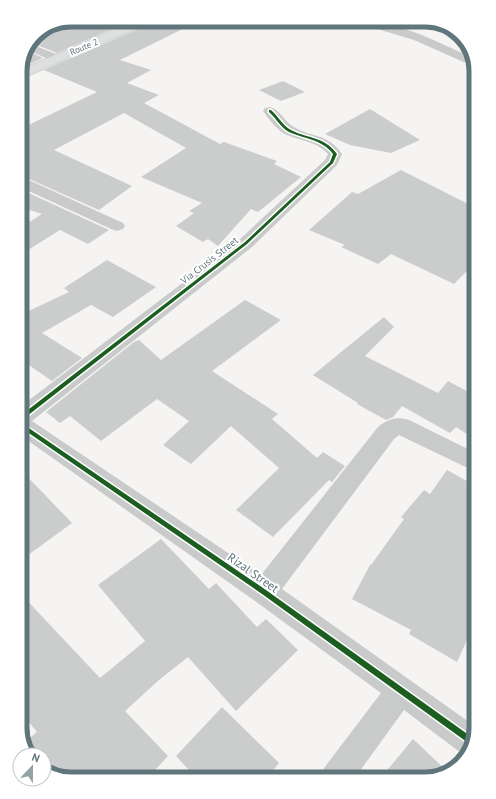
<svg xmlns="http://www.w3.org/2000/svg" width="496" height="799" font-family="'PT Sans',sans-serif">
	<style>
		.building { fill: #cbcccc }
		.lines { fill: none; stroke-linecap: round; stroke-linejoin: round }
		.highway-casing { stroke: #d1d2d2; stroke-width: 2 }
		.street { fill: #c9caca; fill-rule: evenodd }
		.highway { fill: #dedfdf; fill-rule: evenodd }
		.cycleway-casing { stroke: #fff; stroke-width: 3 }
		.cycleway { fill: #1b5e20; fill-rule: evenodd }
		.labels { text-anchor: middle; stroke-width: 4; stroke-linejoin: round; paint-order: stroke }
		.far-street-label { font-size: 9px; fill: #60767d; stroke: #fff }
		.street-label { font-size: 10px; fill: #60767d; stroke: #fff }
		.near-street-label { font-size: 12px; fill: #60767d; stroke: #fff }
		.rim { fill: none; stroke: #60767d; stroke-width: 5 }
	</style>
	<rect width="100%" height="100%" fill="#f5f4f3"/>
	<g class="building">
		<path d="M71,20h62l-76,33 -25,-10 3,-8z"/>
		<path d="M154,20h47l-81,40 31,10 -24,13 32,12 -15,8 76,41 4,-2 53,19 -3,3 27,13 -43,35 -7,-3 -33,37 -10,-7 -5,3 -27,-16 18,-13 -5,-2 13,-8 -61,-26 45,-29 -62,-35 -70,37 78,36 -33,24 -79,-35v-46l77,-37 -53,-22 108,-47z"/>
		<path d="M28,51l15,7 -13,6 -7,-2z"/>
		<path d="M283,81l22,11 -24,9 -22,-11z"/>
		<path d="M370,109l50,31 -29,13 -41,-8 -25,-11z"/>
		<path d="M401,170l75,38v54l-22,22 -63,-30 -13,10 -37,-17 4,-2 -36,-15 43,-38 6,2z"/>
		<path d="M20,189l89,41 -21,14 -28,-14 -40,25v-27l22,-14 -22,-7z"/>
		<path d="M107,260l49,27 -43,30 -22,-12 -49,28 40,25 -30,23 -32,-22v-44l49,-23 -5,-4z"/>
		<path d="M245,300l36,20 -69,51 66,43 -6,5 45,39 6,-6 22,14 -13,16 -3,-2 -56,57 -37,-27 43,-42 -48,-42 -40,38 -28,-19 26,-24 -32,-22 -56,42 -31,-25 -10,7 -14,-11 88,-70 5,-2 22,20z"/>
		<path d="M384,317l10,10 -29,29 73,37 10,-12 28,15v44l-20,-13 -6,6 -48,-27 -9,11 -7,3 -29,-16 1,-1 -45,-28z"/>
		<path d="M20,469l52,54 -52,38z"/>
		<path d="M447,470l29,16v134l-19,42 -48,-28 2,-4 -59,-31 18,-34h1l33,-46 -3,-2 23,-27 6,4z"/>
		<path d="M161,539l48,50 7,-6 41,44 9,-8 32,31 -62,61 -48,-54 -29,23 -34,31 43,45 -21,23h-79l-24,-8v-16h-10l-9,-13 12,-10 -17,-21v-118l80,85 45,-37 -47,-56z"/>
		<path d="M222,707l57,56 -13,16h-69l-21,-23z"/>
		<path d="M413,739l36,34 -24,6h-45z"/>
	</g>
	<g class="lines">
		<defs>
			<path id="highway" d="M137,20h16l-2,2 -131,57v-9z"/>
		</defs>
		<use href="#highway" class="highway-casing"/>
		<g class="street">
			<path d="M353,20c44,0 80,20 120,38l3,18 -4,-1 -4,-11 -54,-24 -60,-18z"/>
			<path d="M31,44l30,12 2,3 -2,3 -4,1 -29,-13z"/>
			<path d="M270,107c11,3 14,15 24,20 18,11 34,6 48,27l-5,11 -85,82 -220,174 229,154 117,-148c10,-8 19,-11 31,-7l67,33v19l-77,-37 -5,4 -112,150 194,138 -8,28 -7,-2 -57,-43 -50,69h-35l5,-11 57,-75 -126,-92 -235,-166v-28l220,-168 85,-79 3,-6c-11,-13 -29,-13 -43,-20 -8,-4 -17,-16 -22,-23l2,-3z"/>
			<path d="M20,176l103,47 2,3 -2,3 -6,2 -6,-2 -91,-42z"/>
		</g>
		<use href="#highway" class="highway"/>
		<defs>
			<g id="cycleway">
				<path d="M269,110h2c7,6 12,16 20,20 17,9 33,6 46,24l-4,9 -86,81 -225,176 -2,1v-5l225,-174 85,-80 3,-8c-11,-15 -29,-15 -44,-22 -8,-4 -13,-14 -20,-20z"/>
				<path d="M20,422l246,168 207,148 -2,7 -209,-151 -242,-167z"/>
			</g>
		</defs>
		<use href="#cycleway" class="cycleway-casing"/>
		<use href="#cycleway" class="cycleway"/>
	</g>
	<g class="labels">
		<g class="far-street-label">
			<text transform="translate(84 47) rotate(-23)" y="3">Route 2</text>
		</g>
		<g class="street-label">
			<text transform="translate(209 260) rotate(-38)" y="4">Via Crusis Street</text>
		</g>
		<g class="near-street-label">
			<text transform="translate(253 573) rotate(35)" y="4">Rizal Street</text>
		</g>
	</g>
	<path d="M0 0H496V799H0ZM71 27H425A44 44 0 0 1 469 71V728A44 44 0 0 1 425 772H71A44 44 0 0 1 27 728V71A44 44 0 0 1 71 27Z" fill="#fff" fill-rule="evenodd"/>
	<path class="rim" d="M71 27H425A44 44 0 0 1 469 71V728A44 44 0 0 1 425 772H71A44 44 0 0 1 27 728V71A44 44 0 0 1 71 27Z"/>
	<g transform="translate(32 767) rotate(22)"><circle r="19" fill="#ffffff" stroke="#bfc8cb"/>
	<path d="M0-3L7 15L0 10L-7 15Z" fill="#94a2a6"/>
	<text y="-6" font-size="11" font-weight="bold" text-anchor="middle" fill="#60767d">N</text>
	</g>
</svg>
